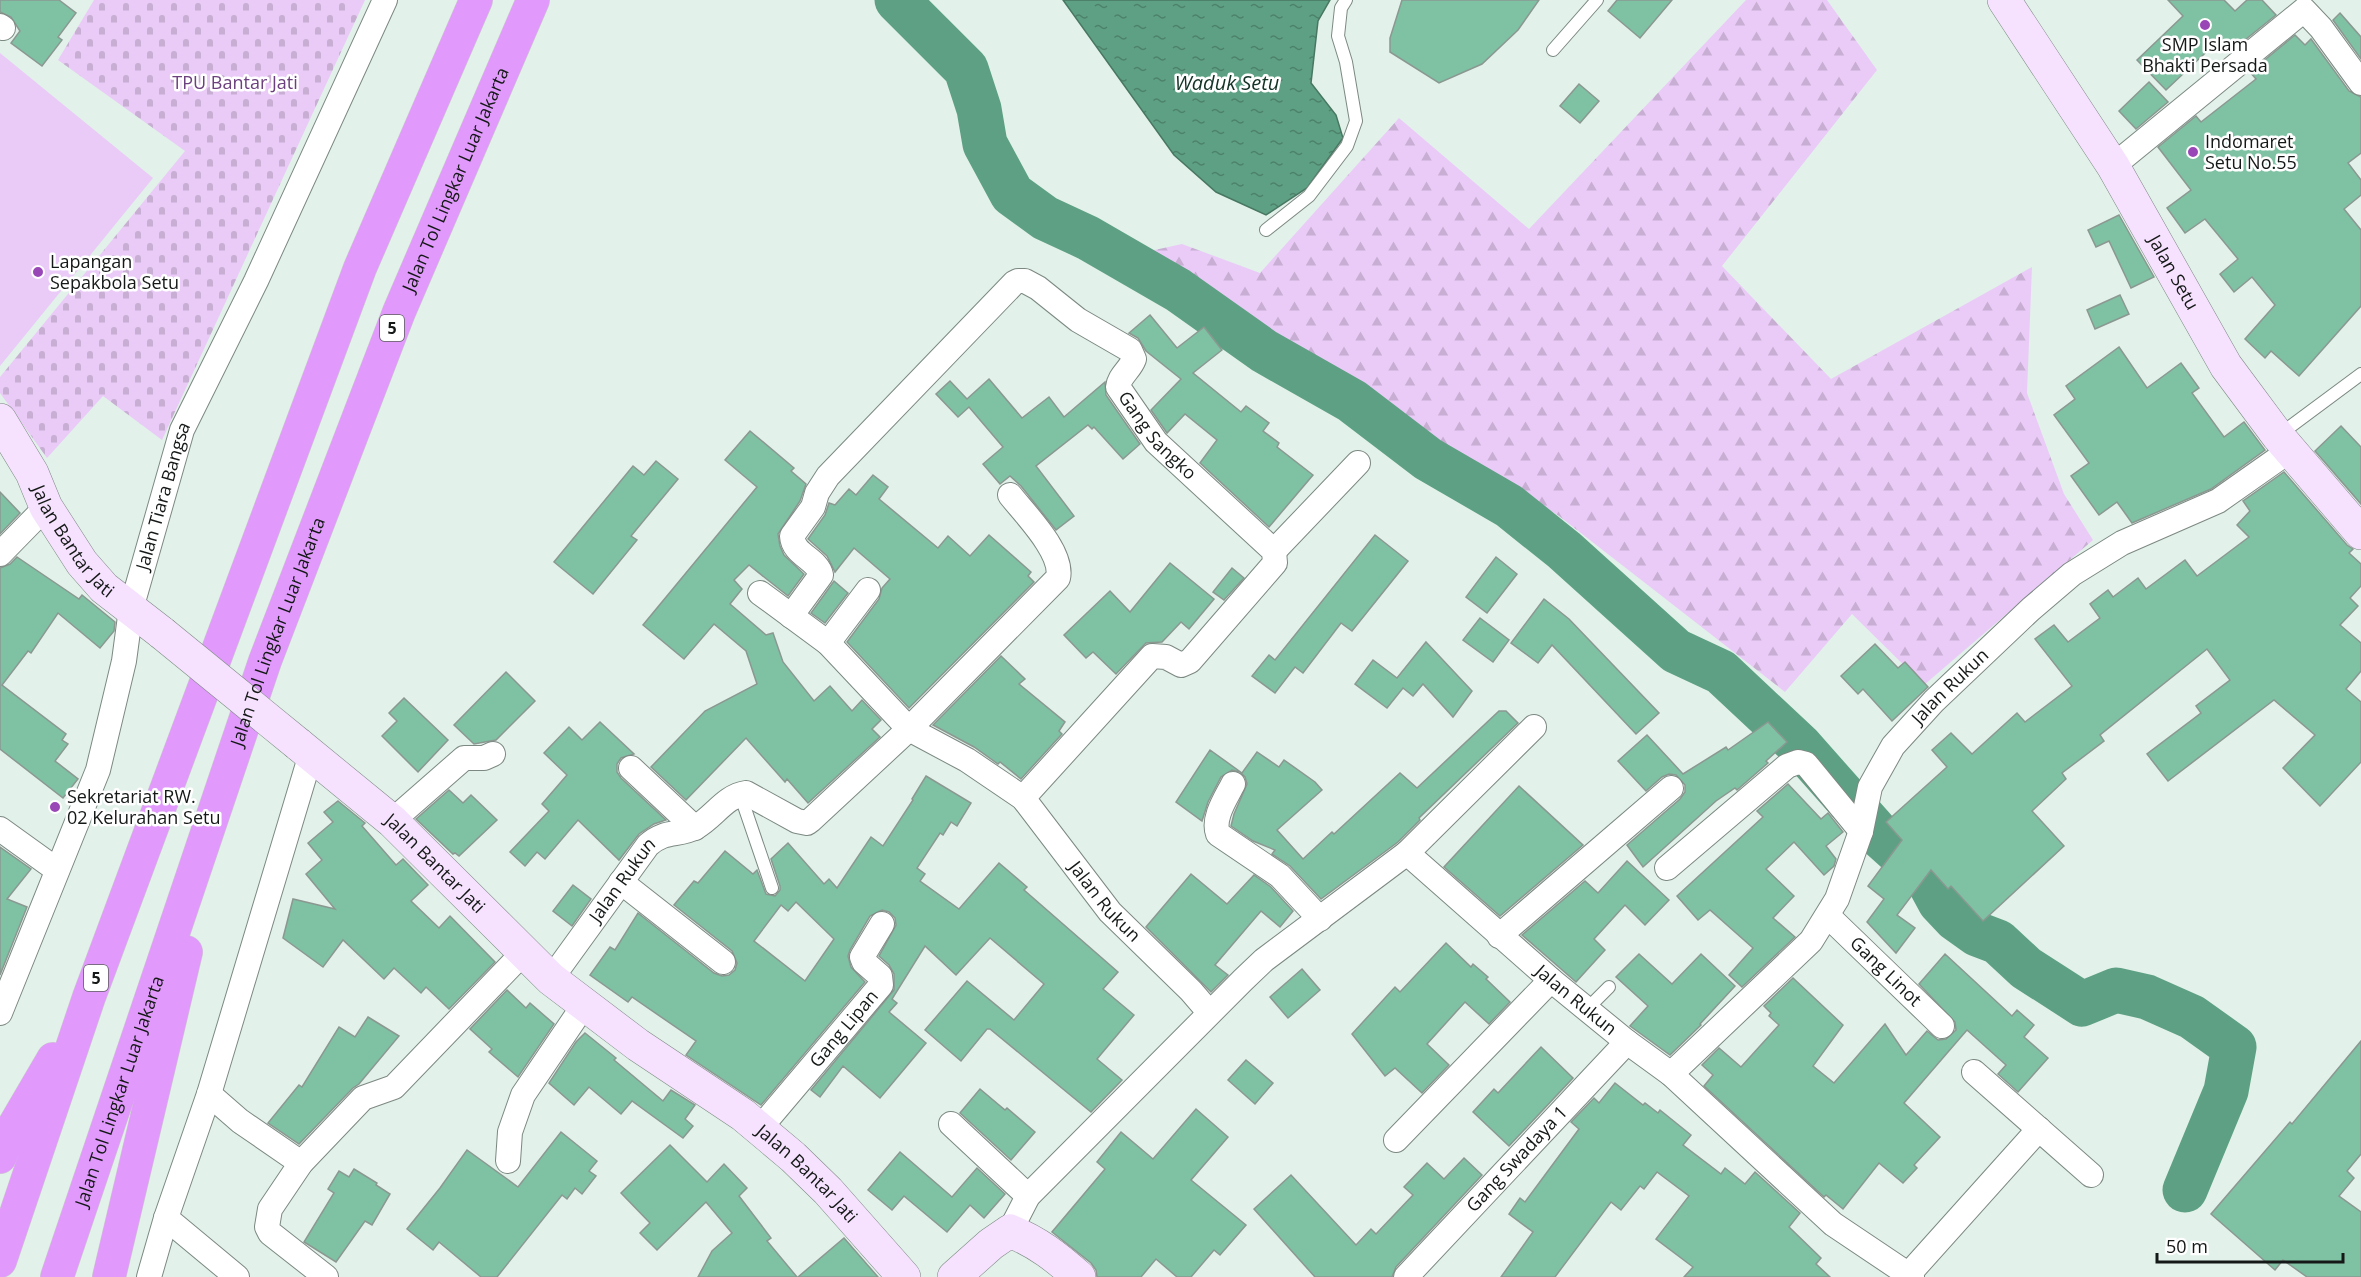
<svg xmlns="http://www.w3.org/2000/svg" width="2361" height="1277" font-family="'Open Sans',sans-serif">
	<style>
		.forest { fill: url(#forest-firs) }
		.cemetery { fill: url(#cemetery-stones) }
		.park { fill: #eacbf7 }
		.water { fill: url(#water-ripples); stroke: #487762; stroke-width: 1.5 }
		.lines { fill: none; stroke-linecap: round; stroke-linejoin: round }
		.river { stroke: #5ea083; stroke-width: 45 }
		.building { fill: #7ec1a3; stroke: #8b9892; stroke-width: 1.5; fill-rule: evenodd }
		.lane-casing { stroke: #7c8982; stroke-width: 14 }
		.street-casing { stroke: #7c8982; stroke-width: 26 }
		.secondary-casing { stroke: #7c8982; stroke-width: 34 }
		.highway-casing { stroke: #cbcccc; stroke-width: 34 }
		.lane { stroke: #fff; stroke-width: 12 }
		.street { stroke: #fff; stroke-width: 24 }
		.secondary { stroke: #f6e1fe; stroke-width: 33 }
		.highway { stroke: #e19afc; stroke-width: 33 }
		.secondary-bridge-casing { stroke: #7c8982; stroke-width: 34; stroke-linecap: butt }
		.secondary-bridge { stroke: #f6e1fe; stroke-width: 33 }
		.poi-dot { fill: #9947b7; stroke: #fff; stroke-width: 2 }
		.labels { text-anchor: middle; stroke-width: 5; stroke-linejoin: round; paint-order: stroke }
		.shield { fill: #fff; stroke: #5a5d5c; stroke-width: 1.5 }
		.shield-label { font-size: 16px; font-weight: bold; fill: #141816 }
		.poi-label { font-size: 18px; fill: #141816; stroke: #fff; text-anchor: start }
		.park-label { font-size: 18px; fill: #6c3f7e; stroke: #fff }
		.street-label { font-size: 18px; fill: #141816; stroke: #fff }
		.water-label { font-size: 20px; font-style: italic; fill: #123225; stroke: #fff }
	</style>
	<defs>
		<pattern id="forest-firs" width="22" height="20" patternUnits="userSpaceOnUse" patternTransform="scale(1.5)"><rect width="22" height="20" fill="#eacbf7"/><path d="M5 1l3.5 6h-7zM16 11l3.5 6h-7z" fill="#c8aed3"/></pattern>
		<pattern id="cemetery-stones" width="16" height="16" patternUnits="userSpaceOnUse" patternTransform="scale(1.5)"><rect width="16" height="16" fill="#eacbf7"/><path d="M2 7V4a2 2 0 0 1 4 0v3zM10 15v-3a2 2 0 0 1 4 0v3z" fill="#c8aed3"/></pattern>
		<pattern id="water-ripples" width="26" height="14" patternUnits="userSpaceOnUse" patternTransform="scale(1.5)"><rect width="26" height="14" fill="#5ea083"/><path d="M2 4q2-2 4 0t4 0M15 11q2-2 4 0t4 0" fill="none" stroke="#4c816a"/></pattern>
	</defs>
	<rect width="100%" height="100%" fill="#e2f1ea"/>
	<path class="forest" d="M1746,0h81l50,70 -155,196 109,113 201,-112 -5,126 37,101 29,46 -169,145 -72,-71 -67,78 -226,-176 -146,-92 -263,-173 32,-7 78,29 139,-155 130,111z"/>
	<path class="cemetery" d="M94,0h271l-203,440 -59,-44 -56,62 -47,-65v-16l185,-226 -127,-91z"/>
	<path class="park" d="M0,53l153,125 -153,188z"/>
	<path class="water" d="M1063,0h267l-12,21 -7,62 25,32 7,23 -36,50 -41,27 -50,-23 -42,-37z"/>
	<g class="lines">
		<path class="river" d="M897,0l69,69 13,40 6,35 27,50 33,24 43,20 90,52 86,61 88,50 76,58 81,47 55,44 112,101 45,21 79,74 78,88 49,44 13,24 16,17 21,15 21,8 28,26 56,36 34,-14 31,7 45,20 42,30 -8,44 -41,99"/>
	</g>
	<g class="building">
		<path d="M0,0h59l17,13 -18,24 4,3 -20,26 -31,-23 9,-12 -9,-14 -11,-5z"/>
		<path d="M1402,0h137l-21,30 -36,34 -43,19 -49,-31v-14z"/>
		<path d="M1617,0h55l-32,38 -32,-27z"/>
		<path d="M2168,0h56l11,11 12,-11h15l14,15 -46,37 -11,-12 -53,50 -29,-30 46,-44z"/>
		<path d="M2340,13l21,24v22l-28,-39z"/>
		<path d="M2295,35l10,10 6,-6 38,52 12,6v56l-13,10 13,17v15l-17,14 17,21v76l-62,70 -28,-25 -6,7 -20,-19 30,-34 -23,-28 -18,15 -14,-18 18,-15 -33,-40 -20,14 -18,-25 24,-18 -33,-43 38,-31 5,6 55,-43 -6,-7z"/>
		<path d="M2149,82l19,20 -32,27 -17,-18z"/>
		<path d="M1579,84l20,17 -19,22 -20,-17z"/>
		<path d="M2119,215l35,62 -23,11 -22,-47 -13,6 -8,-17z"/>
		<path d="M2120,295l9,19 -34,15 -8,-19z"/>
		<path d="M1150,315l27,33 27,-21 18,23 -29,23 48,39 5,-6 23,17 -6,8 16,12 -2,4 36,28 -44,52 -69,-64 17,-23 -32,-26 -18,19 -16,-23 30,-31 -35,-28 -8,-13 -9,-5z"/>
		<path d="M2119,347l28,41 34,-25 18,25 -7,5 32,44 20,-15 21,28 -54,39 -79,34 -15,-21 -18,13 -28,-39 18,-13 -35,-48 21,-16 -9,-13z"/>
		<path d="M989,379l33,39 27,-21 15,20 41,-35 1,13 34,49 -17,15 -29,-32 -2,2 -4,-4 -52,41 38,50 -18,14 -35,-44 -11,-10 -10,8 -17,-20 20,-17 -34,-40 -11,10 -22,-23 14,-13 17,18z"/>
		<path d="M2341,426l20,21v57l-46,-53z"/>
		<path d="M750,431l44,37 -3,3 15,13 -6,17 -22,33 2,12 4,9 20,19 -16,22 -39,-31 -15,15 8,9 -12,15 36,31 7,-2 10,29 31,39 16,-15 22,25 10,-11 19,20 -9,9 8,8 -72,66 -21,-24 -2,3 -39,-44 -60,62 -35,-33 54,-56 52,-27 -11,-33 -32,-27 -30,35 -41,-34 114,-138 -32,-27z"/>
		<path d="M656,461l22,18 -47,57 6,4 -44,54 -39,-32 79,-96 11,9z"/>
		<path d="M2284,472l63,73 6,4 -4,4 12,11v22l-11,12 8,8 -18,19 21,18v28l-15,18 15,13v60l-41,44 -37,-38 32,-33 -41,-35 -106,81 -21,-27 54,-41 -5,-7 34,-26 -23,-31 -107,86 4,6 -42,32 4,6 -34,32 32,35 -81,75 -32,-35 -3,3 -17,-19 -34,45 18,13 -19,25 -29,-31 17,-23 -16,-13 34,-46 -16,-18 61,-55 -15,-17 19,-17 21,21 45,-41 8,9 47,-36 -37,-47 19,-14 14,17 32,-24 -10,-14 18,-14 5,7 25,-19 8,11 39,-29 12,16 52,-39 -12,-12 13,-14 -7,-10z"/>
		<path d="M873,475l15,12 -9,12 59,49 10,-12 22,20 19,-21 42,37 -3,4 6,6 -125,126 -62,-66 32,-43 3,-11 8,-9 -36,-31 -19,24 -8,-16 -19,-17 17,-24 4,-12 6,2 14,-16 7,6z"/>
		<path d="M0,492l20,21 -20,21z"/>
		<path d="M1375,535l33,26 -56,70 -11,-8 -38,50 -8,-6 -20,26 -23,-17 17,-21 6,5z"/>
		<path d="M17,557l62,42 3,-4 33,27 -1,9 -14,17 -42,-35 -27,40 -3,-2 -26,34 64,49 -4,6 6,4 -13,17 23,18 -15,19 -63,-49v-181l10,-4z"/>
		<path d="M1496,557l21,17 -30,39 -21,-16z"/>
		<path d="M1170,563l44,36 -25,30 -8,-7 -19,20 -16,1 -30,31 -23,-22 -7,6 -22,-23 46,-44 20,21z"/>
		<path d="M1232,568l12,10 -20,22 -11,-8z"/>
		<path d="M834,581l14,12 -23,30 -14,-10z"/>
		<path d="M1544,599l25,20 90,94 -23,21 -84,-89 -14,18 -27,-20z"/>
		<path d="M1480,618l29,22 -16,22 -30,-22z"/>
		<path d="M1426,642l46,49 -19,26 -30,-33 -10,12 -10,-8 -16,20 -32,-24 18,-24 24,18z"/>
		<path d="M1875,644l23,24 7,-6 23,25 -36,34 -29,-32 -5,5 -17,-18z"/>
		<path d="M1001,656l24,23 -6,5 46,38 -6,9 3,3 -41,45 -21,-17 -2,2 -24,-17 -41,-22z"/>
		<path d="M506,672l29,29 -39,39 -22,4 -20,-19z"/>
		<path d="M404,698l44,42 -30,32 -36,-36 15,-15 -8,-8z"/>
		<path d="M1499,711h7l12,12 -99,95 1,2 -22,22 -77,57 -31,-33 -18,-12 3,-4 -22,-9 -22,-15 3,-12 13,-30 -2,-7 -5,-5 -8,-2 -11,7 -13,25 -6,19 -26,-19 34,-52 32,23 15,-21 22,15 5,-7 31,22 7,8 -45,40 26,29 29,-27 2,2 66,-61 17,15z"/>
		<path d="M600,722l34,32 -13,4 -4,6v8l4,6 45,42 -12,4 -15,10 -20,26 -41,-40 -33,39 -8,-7 -12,14 -15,-14 39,-41 -7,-7 25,-29 -23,-22 25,-26 13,13z"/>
		<path d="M1768,722l19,20 -21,19 2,2 -31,27 -2,-2 -19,13 -73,66 -16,-22 53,-46 5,-7v-7l-9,-10 -7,-1 -7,3 -16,14 -28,-30 29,-26 36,39 43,-27 2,3z"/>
		<path d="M926,776l45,27 -14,23 -6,-4 -8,13 -3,-2 -23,35 8,6 -5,7 39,28 40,-46 28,24 -3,3 94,82 -15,17 31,26 -37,44 25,21 -31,32 -101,-83h-3l-26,32 -36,-31 42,-49 47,39 30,-36 -54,-46 -34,37 -31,-29 -33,53 5,4 -8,9 37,31 -46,55 -37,-32 -23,31 -9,-7 83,-100v-16l-5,-9 -10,-9 17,-31 -1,-7 -6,-6 -7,-2 -12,6 -20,34 -2,6 3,11 14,15 -104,123 -75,-50 10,-14 -64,-44 -4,5 -38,-27 20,-28 5,3 23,-37 76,60 8,3 7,-1 6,-5 2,-7 -5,-12 -58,-46 20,-24 4,2 27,-32 28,23 4,-4 9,24 9,2 5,-6v-4l-9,-27 17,-16 36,41 5,-5 8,9 34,-51 12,9 30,-46 -1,-1zM796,902l38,37 -29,42 -51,-40 27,-36 7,6z"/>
		<path d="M1788,784l33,35 7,-6 15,19 -17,14 10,13 -2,7 -10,9 -30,-33 -28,27 28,27 -21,22 22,19 -53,50 -13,-12 24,-27 -43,-38 -12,10 -21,-24 86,-79 -6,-6z"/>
		<path d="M1519,786l64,59 -83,71 -56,-49z"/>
		<path d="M449,790l14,13 8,-8 26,25 -38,36 -4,-3 -2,1 -37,-35z"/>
		<path d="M338,801l27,22 -3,3 34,39 7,-6 25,26 -17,16 28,27 11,-12 45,46 -46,47 -23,-22 -5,6 -27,-25 -10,11 -41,-39 -20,27 -40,-29 10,-39 42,10 -29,-35 16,-14 -14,-17 25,-21 -9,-10z"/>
		<path d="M0,847l31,22 -24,30 20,8 -27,68z"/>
		<path d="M1627,861l42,39 -24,25 -20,-20 -31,34 11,11 -29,32 -54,-47 63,-54 13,12z"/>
		<path d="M1191,874l36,30 27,-29 17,12 22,24 -13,16 -19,-16 -46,54 13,10 -17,17 -65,-65z"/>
		<path d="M573,885l18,14 -19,27 -19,-15z"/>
		<path d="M1446,943l25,24 2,-3 15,13 -2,2 24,23 -21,22 -24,-22 -38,42 22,21 -27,28 -27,-25 -10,8 -33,-42 43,-47 5,5z"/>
		<path d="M1639,954l33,30 29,-30 34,32 -35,38 1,1 -31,30 -40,-29 18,-20 -32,-29z"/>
		<path d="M1945,954l67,62 5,-6 17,15 -10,12 24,21 -30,34 -20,-18 8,-9 -39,-35 -63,73 36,34 -26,28 3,3 -14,15 -24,-20 -36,46 -17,-14 -2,2 -120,-111 9,-11 -11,-10 17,-17 22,19 38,-42 -10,-9 2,-3 -7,-7 29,-28 50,47 -30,41 21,17 51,-59 21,31 21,-24 11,9 8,-1 10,-9 -1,-8 -36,-38z"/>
		<path d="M1302,969l18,21 -32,28 -18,-21z"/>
		<path d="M507,990l19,18 4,-5 24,21 -36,53 -29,-25 3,-3 -22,-20z"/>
		<path d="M368,1017l31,19 -40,48 -6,4 -54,56 -31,-21 31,-38 3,2 37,-60 16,10z"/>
		<path d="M585,1033l31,25 -2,2 49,41 8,-11 24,15 -10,14 8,7 -10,12 -51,-37 -11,13 -32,-27 -15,18 -25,-22 27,-41z"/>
		<path d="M2361,1041v113l-14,17 7,7 -15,18 22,16v65h-54l-24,-17 -8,10 -64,-56 79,-92 2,2z"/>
		<path d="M1541,1047l32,31 -64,68 -36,-34 21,-23 4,4z"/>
		<path d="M1246,1060l27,23 -18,21 -27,-24z"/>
		<path d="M1615,1083l28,22 2,-2 13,10 2,-3 31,25 -8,10 38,29 4,-6 20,16 10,-12 45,41 -11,14 32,31 -5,6 14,13h-146l9,-10 -37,-28 33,-43 -32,-24 -13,17 -4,-3 -19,24 -10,-8 -56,75h-54l32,-45 -24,-18 11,-16 5,4 54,-73 -8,-7 23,-24 5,5z"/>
		<path d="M980,1089l25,21 2,-2 28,24 -24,28 -51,-47z"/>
		<path d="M1196,1109l32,28 -37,43 55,45 -26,30 -6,-5 -23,27h-14l-21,-18 -15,18h-44l-1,-7 -5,-7 -39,-31 53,-63 -8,-7 24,-30 32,27z"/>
		<path d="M561,1132l36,29 -8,10 7,5 -14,18 -7,-6 -8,11 -5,-4 -65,82h-16l-42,-35 -6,8 -26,-21 33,-41 27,-38 51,37z"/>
		<path d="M670,1145l37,37 17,-18 23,24 -8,8 32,42 -4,3 30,36h-99l14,-26 20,-18 -26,-31 -49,48 -17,-17 10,-10 -29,-30z"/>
		<path d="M900,1152l52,45 25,-29 28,26 -21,24 -14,-13 -23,27 -43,-36 -12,14 -24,-20z"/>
		<path d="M1464,1158l18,17 -86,92 -4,10h-77l-61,-68 37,-34 65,70 15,-16 5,5 37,-39 -9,-8 23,-24 17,16z"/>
		<path d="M354,1169l23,14 -1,2 14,9 -18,31 -7,-4 -29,41 -32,-20 30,-49 -6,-4 11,-18 10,6z"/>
		<path d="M844,1238l34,39h-80z"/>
	</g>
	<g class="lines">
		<defs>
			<g id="lane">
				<path d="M1553,50l44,-50"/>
				<path d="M1266,230l43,-34 38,-50 9,-25 -10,-59 -8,-26 3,-28 5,-8"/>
				<path d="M2279,435l82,-61"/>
				<path d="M740,794l32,94"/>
				<path d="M1586,1010l23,-23"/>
			</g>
			<g id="street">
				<path d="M0,26l3,2"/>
				<path d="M2113,166l191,-156 17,18 40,55"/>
				<path d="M1274,551l84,-88"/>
				<path d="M0,554l46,-47"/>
				<path id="s1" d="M760,593l68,50 81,86 58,31 56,38 87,114 81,79 18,21"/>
				<path id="s2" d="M791,616l30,-41c-3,-16 -28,-20 -29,-39l21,-29 4,-14 11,-17 186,-193 4,-2h7l13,7 40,32 52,30 4,9c-4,11 -15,17 -16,28l38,55 118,109 1,12 -85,98 -9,4 -15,-8 -14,-1 -129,142"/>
				<path d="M828,643l40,-53"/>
				<path d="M631,768l64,60"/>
				<path d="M1233,784c-7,14 -21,34 -15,50l62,42 40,43"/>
				<path d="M392,821l72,-63h20l9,-4"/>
				<path d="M0,829l57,41"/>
				<path id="s3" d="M1407,853l144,127 76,62 44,32 162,150 79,53"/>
				<path d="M1667,868l120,-102 11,-4 8,2 55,67"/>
				<path d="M621,882l102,80"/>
				<path id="s4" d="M1828,916l114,110"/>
				<path d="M1499,936l172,-148"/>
				<path id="s5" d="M551,979l97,-134c18,-16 30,-8 48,-18 18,-10 29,-31 50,-34l51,28 10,2 4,-3 98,-91 149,-151c6,-25 -33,-64 -48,-83"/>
				<path id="s6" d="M0,1013l98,-243 26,-109 7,-52 51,-179 74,-149 129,-281"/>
				<path d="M1974,1072l117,103"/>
				<path id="s7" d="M1671,1074l140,-133 26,-42 24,-68 9,-44 23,-41 41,-45 97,-92 41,-35 50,-31 96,-42 71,-50"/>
				<path d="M209,1094l31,27 61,42"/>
				<path d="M951,1124l77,72"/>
				<path id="s8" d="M760,1128l121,-143 -1,-9 -16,-14 -2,-5 20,-33"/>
				<path d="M1396,1140l155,-160"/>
				<path d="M508,1161l2,-29 13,-37 61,-90"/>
				<path d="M166,1218l71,59"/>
				<path d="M1010,1231l18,-35 215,-216 21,-20 143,-107 127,-126"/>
				<path d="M1908,1275l131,-146"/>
				<path d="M149,1277l17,-59 43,-124 102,-340"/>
				<path d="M326,1277l-56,-44 -3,-6 3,-18 31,-46 62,-65 31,-11 130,-135"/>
				<path id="s9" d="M1406,1277l221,-235"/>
			</g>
			<g id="secondary">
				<path id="s10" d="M2004,0l109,166 113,200 52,70 83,97"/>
				<path id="s11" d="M0,420l32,53 14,34 36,56 22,25 58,45"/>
				<path id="s12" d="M298,744l94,77 159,158 87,66 105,70 50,42 35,34 76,86"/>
				<path d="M954,1277l37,-33 19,-13c29,12 46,26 69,46"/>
			</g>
			<g id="highway">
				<path d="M0,1157l11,-26 42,-72"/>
				<path d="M0,1261l89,-264 271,-729 116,-268"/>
				<path id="s13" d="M57,1277l208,-616 134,-349 134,-312"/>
				<path d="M109,1277l77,-325"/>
			</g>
		</defs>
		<use href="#lane" class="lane-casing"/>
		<use href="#street" class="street-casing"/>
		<use href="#secondary" class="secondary-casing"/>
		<use href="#highway" class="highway-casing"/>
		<use href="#lane" class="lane"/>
		<use href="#street" class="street"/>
		<use href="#secondary" class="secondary"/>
		<use href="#highway" class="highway"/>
		<defs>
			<path id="secondary-bridge" d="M162,633l136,111"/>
		</defs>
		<use href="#secondary-bridge" class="secondary-bridge-casing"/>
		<use href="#secondary-bridge" class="secondary-bridge"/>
	</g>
	<g class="poi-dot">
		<circle cx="2205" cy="25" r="6"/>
		<circle cx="2193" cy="152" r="6"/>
		<circle cx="38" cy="272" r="6"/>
		<circle cx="55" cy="807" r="6"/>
	</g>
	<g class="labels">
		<g class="shield">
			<rect x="380" y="315" width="24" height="26" rx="4.5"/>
			<rect x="84" y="965" width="24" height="26" rx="4.5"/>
		</g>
		<g class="shield-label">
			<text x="392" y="334">5</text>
			<text x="96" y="984">5</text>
		</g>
		<g class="poi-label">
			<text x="2205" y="51" text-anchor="middle">SMP Islam<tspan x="2205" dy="21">Bhakti Persada</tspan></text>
			<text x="2205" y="148">Indomaret<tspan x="2205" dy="21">Setu No.55</tspan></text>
			<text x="50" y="268">Lapangan<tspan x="50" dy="21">Sepakbola Setu</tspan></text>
			<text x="67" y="803">Sekretariat RW.<tspan x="67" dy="21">02 Kelurahan Setu</tspan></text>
		</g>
		<g class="park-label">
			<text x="235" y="89">TPU Bantar Jati</text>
		</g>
		<g class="street-label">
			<text dy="6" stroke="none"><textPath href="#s13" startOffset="1168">Jalan Tol Lingkar Luar Jakarta</textPath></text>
			<text dy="6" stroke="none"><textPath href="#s10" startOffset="321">Jalan Setu</textPath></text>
			<text dy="6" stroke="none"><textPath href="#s2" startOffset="682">Gang Sangko</textPath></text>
			<text dy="6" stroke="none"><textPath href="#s6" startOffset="544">Jalan Tiara Bangsa</textPath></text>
			<text dy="6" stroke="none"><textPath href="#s11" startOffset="142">Jalan Bantar Jati</textPath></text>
			<text dy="6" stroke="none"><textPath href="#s13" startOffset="682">Jalan Tol Lingkar Luar Jakarta</textPath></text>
			<text dy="6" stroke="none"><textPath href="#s7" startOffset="489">Jalan Rukun</textPath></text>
			<text dy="6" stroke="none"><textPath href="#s12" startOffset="182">Jalan Bantar Jati</textPath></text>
			<text dy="6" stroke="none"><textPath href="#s5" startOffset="122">Jalan Rukun</textPath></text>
			<text dy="6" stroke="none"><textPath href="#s1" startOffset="468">Jalan Rukun</textPath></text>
			<text dy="6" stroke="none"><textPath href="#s4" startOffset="80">Gang Linot</textPath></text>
			<text dy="6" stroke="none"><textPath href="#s3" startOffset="224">Jalan Rukun</textPath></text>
			<text dy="6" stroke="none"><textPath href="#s8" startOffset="130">Gang Lipan</textPath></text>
			<text dy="6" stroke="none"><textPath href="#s13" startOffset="196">Jalan Tol Lingkar Luar Jakarta</textPath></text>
			<text dy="6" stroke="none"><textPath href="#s9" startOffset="162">Gang Swadaya 1</textPath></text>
			<text dy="6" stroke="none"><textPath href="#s12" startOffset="668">Jalan Bantar Jati</textPath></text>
		</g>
		<g class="water-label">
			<text x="1227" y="90">Waduk Setu</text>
		</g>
	</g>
	<path d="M2157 1253v9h186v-9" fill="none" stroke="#141816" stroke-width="3"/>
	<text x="2166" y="1253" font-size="18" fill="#141816" stroke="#ffffff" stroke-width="4.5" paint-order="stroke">50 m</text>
</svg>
